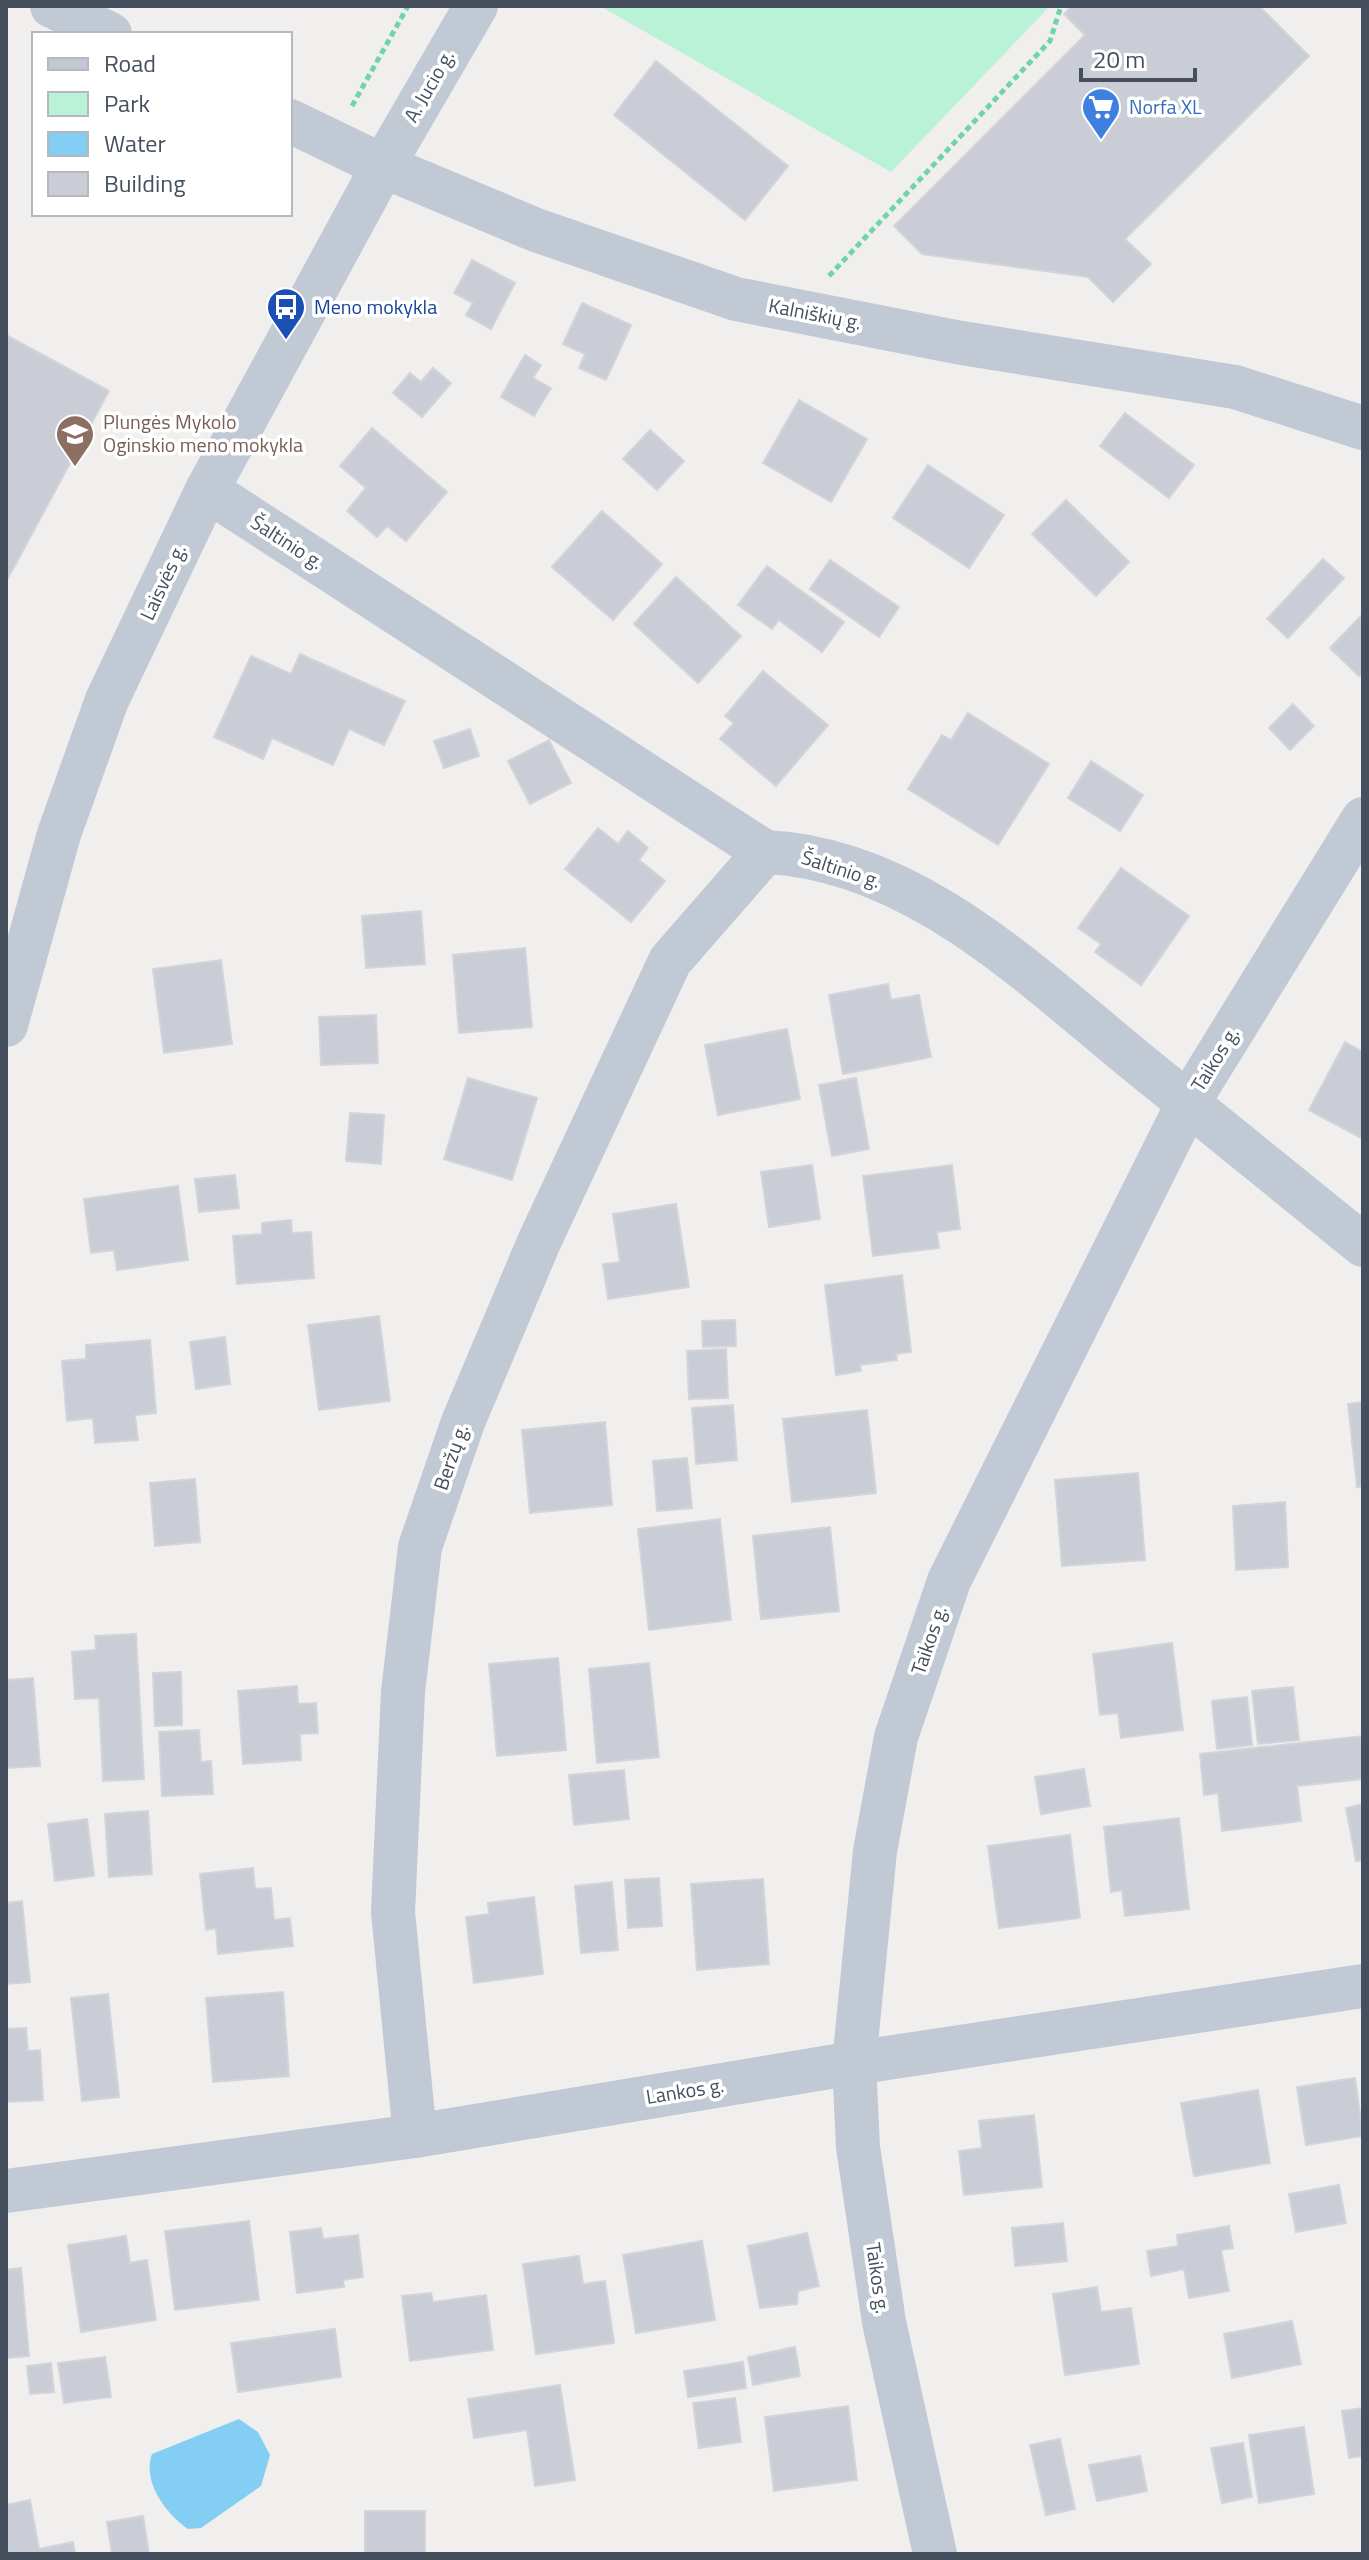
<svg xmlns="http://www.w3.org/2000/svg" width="1369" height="2560" font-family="'Titillium Web',sans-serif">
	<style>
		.green { fill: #b9f2d6 }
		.water { fill: #83cef2 }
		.building { fill: #cacdd5; stroke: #d2d4db; stroke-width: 2 }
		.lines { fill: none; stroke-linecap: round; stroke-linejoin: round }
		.path { stroke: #6fd3ad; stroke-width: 5; stroke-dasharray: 6 4; stroke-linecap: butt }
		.minor { stroke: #c1c9d5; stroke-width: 44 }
		.labels { text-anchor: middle; stroke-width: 7; stroke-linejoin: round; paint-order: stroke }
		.street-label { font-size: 20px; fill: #454f5d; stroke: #fff }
		.shop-label { font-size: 20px; fill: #366cbe; stroke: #fff; text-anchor: start }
		.transit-label { font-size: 20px; fill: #164399; stroke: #fff; text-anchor: start }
		.education-label { font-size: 20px; fill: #785e54; stroke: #fff; text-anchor: start }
	</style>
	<rect width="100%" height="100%" fill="#f1efee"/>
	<path class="green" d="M600,6h450l-159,166z"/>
	<path class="water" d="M239,2419l19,13 12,23 -9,31 -60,42 -13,1c-23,-16 -46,-48 -36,-75z"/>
	<g class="building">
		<path d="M1072,6h187l50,50 -184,183 26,25 -38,38 -25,-25 -166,-23 -28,-28 191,-191 -21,-21z"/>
		<path d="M656,61l132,105 -43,54 -131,-105z"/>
		<path d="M472,260l43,23 -24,46 -25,-14 7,-12 -19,-10z"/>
		<path d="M582,303l49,22 -25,55 -27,-12 6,-14 -22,-10z"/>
		<path d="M6,335l103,56 -103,191z"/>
		<path d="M525,355l16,10 -8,13 18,10 -17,28 -33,-19z"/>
		<path d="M433,368l18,15 -29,34 -29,-24 17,-20 11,9z"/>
		<path d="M799,400l68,39 -36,63 -68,-39z"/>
		<path d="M1125,413l69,52 -25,33 -69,-52z"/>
		<path d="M372,428l75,64 -41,49 -19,-15 -10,11 -30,-26 19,-23 -26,-22z"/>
		<path d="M650,430l34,31 -27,29 -34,-31z"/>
		<path d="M928,465l76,50 -35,53 -76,-50z"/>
		<path d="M1066,500l63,62 -33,34 -64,-62z"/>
		<path d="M602,511l60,53 -49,56 -61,-53z"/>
		<path d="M1323,559l21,19 -56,60 -21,-19z"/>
		<path d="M830,560l69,47 -20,30 -69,-48z"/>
		<path d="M767,566l77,56 -22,30 -43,-32 -7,9 -34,-24z"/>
		<path d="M676,577l65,59 -43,47 -64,-59z"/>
		<path d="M1363,614v58l-4,4 -29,-28z"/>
		<path d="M300,654l105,47 -21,44 -35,-16 -16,36 -61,-27 -9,21 -49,-22 37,-81 40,18z"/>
		<path d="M763,671l65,54 -52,61 -56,-47 14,-16 -9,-7z"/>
		<path d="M1293,704l21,22 -24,24 -21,-22z"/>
		<path d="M968,713l81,51 -51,81 -90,-56 34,-54 9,5z"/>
		<path d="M470,729l9,27 -35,12 -10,-27z"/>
		<path d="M549,740l22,43 -41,21 -22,-43z"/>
		<path d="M1091,761l52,34 -23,36 -52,-33z"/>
		<path d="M598,828l20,16 10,-13 20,17 -9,12 26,21 -34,41 -66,-53z"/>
		<path d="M1121,868l68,48 -48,69 -46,-33 6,-8 -23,-16z"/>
		<path d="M421,911l4,53 -59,4 -4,-52z"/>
		<path d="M525,948l7,79 -73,6 -6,-78z"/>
		<path d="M221,960l11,84 -68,9 -11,-84z"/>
		<path d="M888,984l3,16 28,-5 12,62 -88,17 -14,-79z"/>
		<path d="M376,1015l2,48 -57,2 -2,-48z"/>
		<path d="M787,1029l13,70 -82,16 -13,-70z"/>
		<path d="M1345,1042l18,10v87l-54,-29z"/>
		<path d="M468,1078l69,20 -25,82 -68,-21z"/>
		<path d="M856,1078l13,71 -37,7 -13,-71z"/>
		<path d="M350,1113l34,2 -3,49 -35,-3z"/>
		<path d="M812,1165l8,54 -51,8 -8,-55z"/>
		<path d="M952,1165l8,64 -23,3 2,16 -66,8 -10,-80z"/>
		<path d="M235,1175l4,33 -40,4 -4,-33z"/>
		<path d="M178,1186l10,74 -71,10 -3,-20 -23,3 -7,-54z"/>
		<path d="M676,1204l13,83 -81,12 -5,-35 17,-2 -7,-48z"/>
		<path d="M291,1220l1,13 19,-1 3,46 -77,6 -4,-48 29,-2v-11z"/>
		<path d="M902,1275l9,77 -15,2 1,6 -37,5 1,6 -25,4 -11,-90z"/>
		<path d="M379,1316l11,85 -71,9 -11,-85z"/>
		<path d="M735,1320l1,26 -33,1 -1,-26z"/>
		<path d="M225,1337l5,47 -34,5 -6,-47z"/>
		<path d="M150,1340l6,73 -21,2 3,25 -43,3 -2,-25 -26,3 -5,-60 24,-2v-14z"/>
		<path d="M726,1349l2,49 -39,1 -2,-48z"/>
		<path d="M1363,1402v84l-6,1 -9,-83z"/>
		<path d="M733,1405l4,55 -41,4 -4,-56z"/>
		<path d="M867,1410l9,83 -84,9 -9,-83z"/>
		<path d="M605,1422l7,83 -82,8 -8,-83z"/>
		<path d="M687,1458l5,50 -35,3 -4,-50z"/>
		<path d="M1138,1473l7,87 -83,6 -7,-86z"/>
		<path d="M195,1479l5,63 -45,4 -5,-63z"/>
		<path d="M1285,1502l3,65 -52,3 -3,-64z"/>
		<path d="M720,1519l11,101 -82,10 -11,-101z"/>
		<path d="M830,1527l9,84 -78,8 -8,-83z"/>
		<path d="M136,1634l8,145 -41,2 -4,-83 -24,1 -3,-47 24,-2 -1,-14z"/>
		<path d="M1172,1643l11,87 -62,8 -3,-25 -18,2 -7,-61z"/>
		<path d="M558,1658l8,92 -69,6 -8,-92z"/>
		<path d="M649,1663l10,94 -62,6 -8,-94z"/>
		<path d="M181,1672l1,53 -27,1 -2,-53z"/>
		<path d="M33,1678l7,88 -34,2v-88z"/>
		<path d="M297,1686l1,18 18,-1 2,30 -18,1 1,26 -58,4 -5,-73z"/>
		<path d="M1293,1687l6,53 -41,4 -6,-53z"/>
		<path d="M1247,1697l5,48 -35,4 -5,-48z"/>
		<path d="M199,1730l2,32 10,-1 2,33 -51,2 -3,-64z"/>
		<path d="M1363,1736v43l-66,7 4,35 -79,10 -4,-38 -14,2 -4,-41z"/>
		<path d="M1084,1769l6,37 -49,8 -6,-37z"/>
		<path d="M624,1770l5,49 -55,6 -5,-50z"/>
		<path d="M1363,1804v56l-7,1 -10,-53z"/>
		<path d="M148,1811l4,63 -43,3 -4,-63z"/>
		<path d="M1179,1818l10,91 -64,7 -3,-26 -11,2 -7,-65z"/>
		<path d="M87,1819l7,57 -39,5 -7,-57z"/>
		<path d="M1070,1835l10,83 -81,10 -11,-82z"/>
		<path d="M253,1868l2,21 16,-1 3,32 16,-2 3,28 -75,8 -2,-26 -10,2 -6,-56z"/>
		<path d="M659,1878l3,48 -34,2 -3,-48z"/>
		<path d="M763,1879l6,85 -72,6 -6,-86z"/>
		<path d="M612,1882l6,68 -37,3 -6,-67z"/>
		<path d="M534,1897l9,77 -69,9 -8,-66 23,-3 -1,-11z"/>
		<path d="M22,1901l8,81 -24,2v-81z"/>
		<path d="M283,1992l6,84 -76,6 -7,-84z"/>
		<path d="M108,1994l11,103 -37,4 -11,-103z"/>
		<path d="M26,2028l2,23 12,-1 3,50 -37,2v-73z"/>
		<path d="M1355,2078l8,58 -57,9 -9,-58z"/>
		<path d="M1258,2090l12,73 -76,13 -13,-73z"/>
		<path d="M1034,2115l8,72 -78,8 -5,-44 23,-3 -3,-27z"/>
		<path d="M1339,2185l7,38 -50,9 -7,-38z"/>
		<path d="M249,2221l10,79 -84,10 -10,-79z"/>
		<path d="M1063,2223l4,38 -52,5 -3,-38z"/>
		<path d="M1229,2226l4,22 -12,2 8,41 -40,7 -5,-29 -33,7 -4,-25 31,-5 -1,-11z"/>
		<path d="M321,2228l2,11 35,-4 5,42 -20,3 1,7 -47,6 -7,-61z"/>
		<path d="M807,2233l12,53 -21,5 -1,13 -37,4 -12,-62z"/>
		<path d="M126,2236l4,27 17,-3 9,60 -75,12 -13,-87z"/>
		<path d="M702,2241l13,79 -79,13 -13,-78z"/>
		<path d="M579,2256l4,28 22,-3 9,62 -78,11 -13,-90z"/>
		<path d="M21,2268l8,88 -23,2v-88z"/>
		<path d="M1097,2287l4,25 30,-4 8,56 -74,11 -12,-81z"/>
		<path d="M431,2293l2,9 53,-7 7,55 -83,11 -8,-65z"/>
		<path d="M1292,2321l9,43 -69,14 -8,-44z"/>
		<path d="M335,2329l6,48 -103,15 -7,-49z"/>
		<path d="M795,2347l5,29 -47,9 -5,-28z"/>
		<path d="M105,2357l6,40 -47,6 -6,-40z"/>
		<path d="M743,2362l3,26 -58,9 -4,-26z"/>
		<path d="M51,2363l3,29 -24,2 -3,-28z"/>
		<path d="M560,2385l15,95 -40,6 -8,-56 -53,8 -6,-39z"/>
		<path d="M735,2398l6,44 -42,6 -6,-45z"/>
		<path d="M848,2406l9,74 -83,11 -9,-74z"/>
		<path d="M1363,2408v48l-14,2 -7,-47z"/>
		<path d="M1304,2427l10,67 -55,9 -10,-68z"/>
		<path d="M1060,2439l15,70 -29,6 -16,-70z"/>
		<path d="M1243,2443l9,54 -30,6 -11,-55z"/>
		<path d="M1140,2456l7,35 -50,10 -8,-36z"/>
		<path d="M30,2500l9,49 34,-7 2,12h-69v-49z"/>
		<rect x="365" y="2511" width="60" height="43"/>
		<path d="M143,2516l6,38h-37l-5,-32z"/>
	</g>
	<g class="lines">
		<g class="path">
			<path d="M352,106l56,-100"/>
			<path d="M829,276l221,-235 11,-35"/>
		</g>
		<g class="minor">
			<path d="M52,6l58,28"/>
			<path d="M290,121l93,45 153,64 200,69 220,43 279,45 128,41"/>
			<path d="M207,490l558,362c147,6 264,122 372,210 75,61 151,122 226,183"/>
			<path d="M6,1025l53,-191 48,-134 100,-210 176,-324 93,-160"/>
			<path d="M415,2136l-22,-224 10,-220 17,-145 43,-125 76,-180 131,-281 95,-109"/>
			<path d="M6,2191l409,-55 439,-73 509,-77"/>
			<path d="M935,2554l-51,-232 -26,-175 -4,-84 21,-212 21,-114 53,-156 239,-478 175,-284"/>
		</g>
	</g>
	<defs>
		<symbol id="supermarket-pin" viewBox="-11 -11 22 30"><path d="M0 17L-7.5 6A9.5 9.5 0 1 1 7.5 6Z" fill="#3f7fe0" stroke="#fff"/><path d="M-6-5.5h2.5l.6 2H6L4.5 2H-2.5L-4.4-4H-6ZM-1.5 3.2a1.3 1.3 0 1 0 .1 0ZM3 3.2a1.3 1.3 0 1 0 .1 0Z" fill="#fff"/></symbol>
		<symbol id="bus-pin" viewBox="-11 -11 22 30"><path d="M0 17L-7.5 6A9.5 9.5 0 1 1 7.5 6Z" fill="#1a4fb4" stroke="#fff"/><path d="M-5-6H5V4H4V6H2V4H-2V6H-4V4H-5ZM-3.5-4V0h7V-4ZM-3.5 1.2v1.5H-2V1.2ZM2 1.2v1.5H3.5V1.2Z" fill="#fff"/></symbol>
		<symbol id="school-pin" viewBox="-11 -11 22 30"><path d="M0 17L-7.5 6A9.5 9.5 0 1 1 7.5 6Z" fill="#8d6e63" stroke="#fff"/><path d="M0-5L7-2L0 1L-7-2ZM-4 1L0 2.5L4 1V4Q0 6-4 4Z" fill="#fff"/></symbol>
	</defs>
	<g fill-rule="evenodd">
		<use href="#supermarket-pin" x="1079" y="85" width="44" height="60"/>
		<use href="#bus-pin" x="264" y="285" width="44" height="60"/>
		<use href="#school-pin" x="53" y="412" width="44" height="60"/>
	</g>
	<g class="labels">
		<g class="street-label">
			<text transform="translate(429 86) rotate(-60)" y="7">A. Jucio g.</text>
			<text transform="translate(815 314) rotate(11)" y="7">Kalniškių g.</text>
			<text transform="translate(287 542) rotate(33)" y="7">Šaltinio g.</text>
			<text transform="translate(163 582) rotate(-65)" y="7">Laisvės g.</text>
			<text transform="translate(841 869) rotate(18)" y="7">Šaltinio g.</text>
			<text transform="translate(1215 1059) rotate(-58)" y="7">Taikos g.</text>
			<text transform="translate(451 1457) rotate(-71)" y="7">Beržų g.</text>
			<text transform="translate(929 1640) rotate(-71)" y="7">Taikos g.</text>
			<text transform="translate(685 2091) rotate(-9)" y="7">Lankos g.</text>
			<text transform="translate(878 2278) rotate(82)" y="7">Taikos g.</text>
		</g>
		<g class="shop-label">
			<text x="1129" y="114">Norfa XL</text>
		</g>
		<g class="transit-label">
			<text x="314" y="314">Meno mokykla</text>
		</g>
		<g class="education-label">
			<text x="103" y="429">Plungės Mykolo<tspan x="103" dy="23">Oginskio meno mokykla</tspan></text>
		</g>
	</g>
	<rect width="1369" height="2560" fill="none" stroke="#454f5d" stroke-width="16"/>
	<rect x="32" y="32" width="260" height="184" fill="#ffffff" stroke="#b5b9be" stroke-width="2"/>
	<rect x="48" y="58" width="40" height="12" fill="#c1c9d5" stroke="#b5b9be" stroke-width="2"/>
	<text x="104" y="72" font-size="24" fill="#454f5d">Road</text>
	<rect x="48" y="92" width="40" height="24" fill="#b9f2d6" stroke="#b5b9be" stroke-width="2"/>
	<text x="104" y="112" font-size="24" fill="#454f5d">Park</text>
	<rect x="48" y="132" width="40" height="24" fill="#83cef2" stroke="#b5b9be" stroke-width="2"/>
	<text x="104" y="152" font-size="24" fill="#454f5d">Water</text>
	<rect x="48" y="172" width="40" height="24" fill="#cacdd5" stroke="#b5b9be" stroke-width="2"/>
	<text x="104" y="192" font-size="24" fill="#454f5d">Building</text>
	<path d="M1081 68v12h114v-12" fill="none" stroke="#454f5d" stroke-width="4"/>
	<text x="1093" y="68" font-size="24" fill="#454f5d" stroke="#ffffff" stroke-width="6" paint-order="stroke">20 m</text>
</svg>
